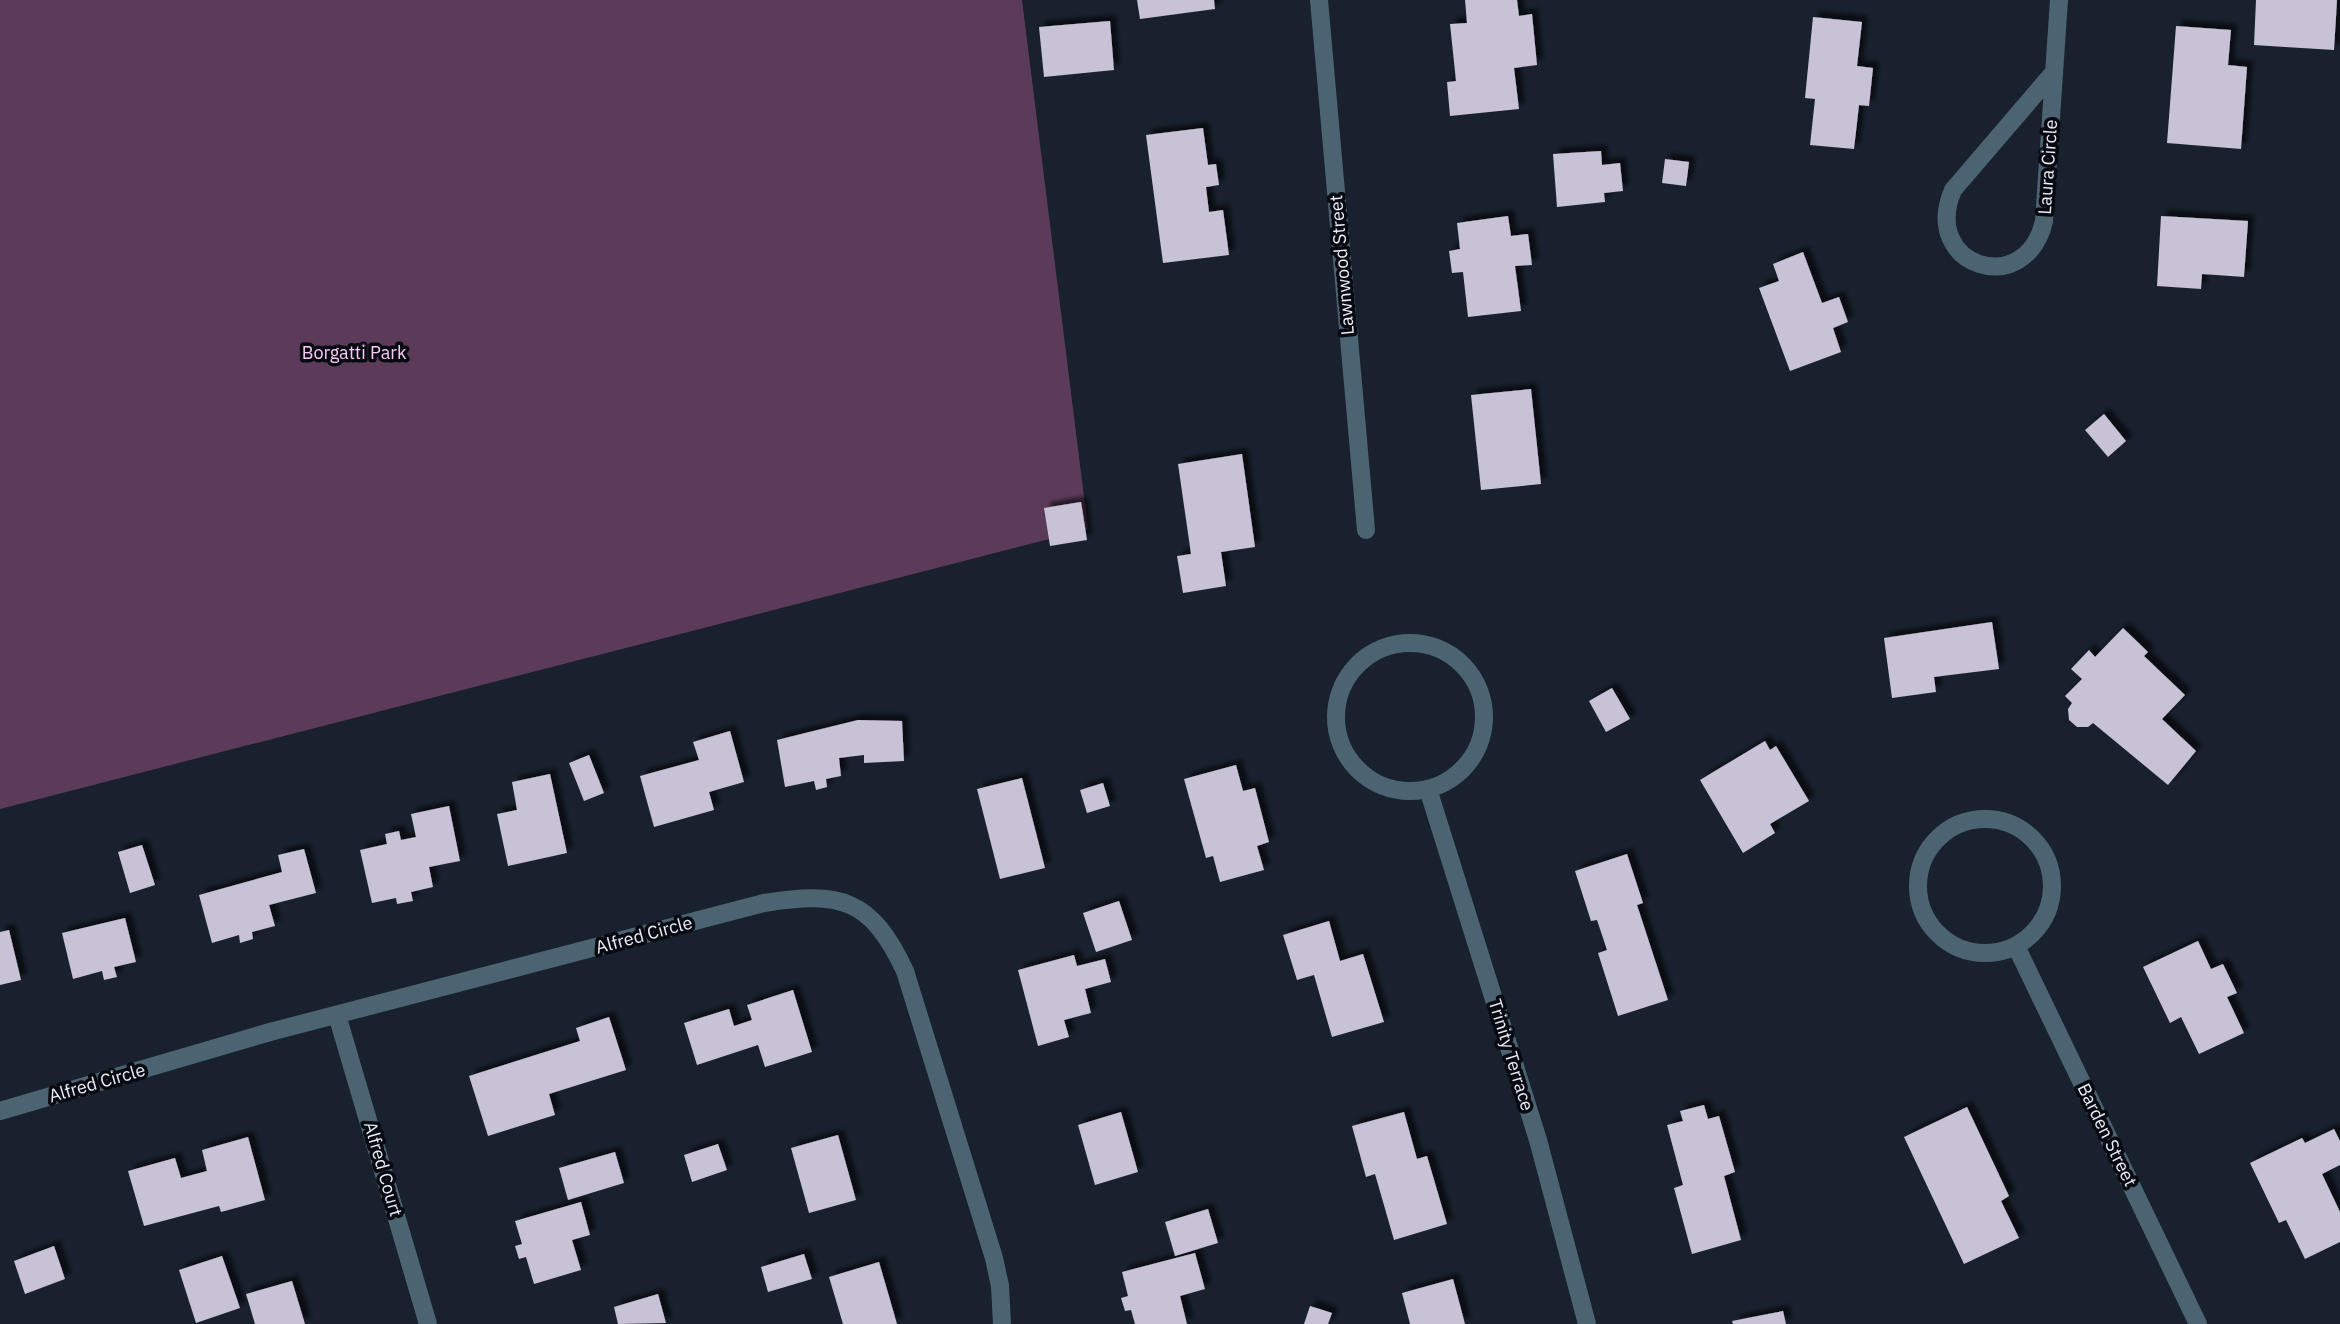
<svg xmlns="http://www.w3.org/2000/svg" width="2340" height="1324" font-family="'IBM Plex Sans',sans-serif">
	<style>
		.green { fill: #5c3b5a }
		.building { fill: #c7c2d6; filter: url(#shadow) }
		.lines { fill: none; stroke-linecap: round; stroke-linejoin: round }
		.minor { stroke: #4c6471; stroke-width: 18 }
		.labels { text-anchor: middle; stroke-width: 7; stroke-linejoin: round; paint-order: stroke }
		.street-label { font-size: 18px; fill: #eaeff8; stroke: #070a10 }
		.park-label { font-size: 18px; fill: #fdc9f9; stroke: #070a10 }
	</style>
	<defs>
		<filter id="shadow"><feDropShadow dx="6" dy="-6" stdDeviation="2" flood-color="#0009"/></filter>
	</defs>
	<rect width="100%" height="100%" fill="#19212e"/>
	<path class="green" d="M0,0h1022l66,529 -1088,280z"/>
	<g class="building">
		<path d="M1137,0h77l1,9 -75,10z"/>
		<path d="M1465,0h52l2,16 13,-2 5,51 -23,3 5,41 -69,7 -3,-34 9,-1 -6,-57 17,-1z"/>
		<path d="M2256,0h81l-3,50 -80,-5z"/>
		<path d="M1813,17l49,5 -5,44 16,2 -4,38 -10,-1 -5,44 -44,-4 5,-46 -10,-1z"/>
		<path d="M1110,21l4,49 -70,7 -5,-50z"/>
		<path d="M2176,26l55,4 -3,35 19,2 -6,82 -74,-6z"/>
		<path d="M1203,128l5,37 8,-1 3,21 -13,2 3,25 14,-2 6,45 -66,8 -17,-128z"/>
		<path d="M1601,151l1,14 18,-2 3,28 -19,2 1,9 -48,5 -4,-53z"/>
		<path d="M1665,159l24,3 -3,24 -24,-3z"/>
		<path d="M1508,216l3,20 17,-2 4,31 -17,1 6,45 -53,6 -5,-45 -11,1 -3,-22 11,-2 -3,-26z"/>
		<path d="M2161,216l87,5 -4,56 -42,-3 -1,15 -44,-3z"/>
		<path d="M1803,252l19,51 17,-6 9,25 -15,6 8,24 -51,19 -31,-83 20,-7 -6,-17z"/>
		<path d="M1531,389l10,95 -60,6 -10,-95z"/>
		<path d="M2104,414l22,27 -18,16 -23,-27z"/>
		<path d="M1242,454l13,93 -34,5 5,34 -43,7 -6,-37 14,-2 -13,-90z"/>
		<path d="M1081,502l6,38 -37,6 -6,-38z"/>
		<path d="M1992,622l7,47 -65,8 2,15 -44,6 -8,-60z"/>
		<path d="M2123,628l25,24 -4,4 41,39 -23,24 34,32 -28,34 -75,-62 -5,4h-11l-8,-7 -1,-11 4,-6 -7,-7 17,-17 -11,-10 18,-19 6,7z"/>
		<path d="M1612,688l18,31 -24,13 -17,-31z"/>
		<path d="M858,720l44,1 2,40 -40,2v-8l-25,3 2,18 -15,3 1,8 -11,3 -2,-9 -29,6 -8,-47z"/>
		<path d="M730,731l14,51 -35,10 5,18 -60,17 -14,-51 59,-16 -6,-18z"/>
		<path d="M1765,741l5,9 6,-4 33,55 -39,23 5,9 -32,20 -43,-73z"/>
		<path d="M589,755l15,38 -20,8 -15,-38z"/>
		<path d="M1236,765l7,26 12,-3 14,54 -12,4 7,24 -44,12 -7,-26 -7,2 -22,-79z"/>
		<path d="M550,774l17,79 -59,13 -11,-52 20,-4 -5,-28z"/>
		<path d="M1022,778l23,90 -45,11 -23,-90z"/>
		<path d="M1103,783l7,23 -23,7 -7,-23z"/>
		<path d="M449,806l11,55 -31,6 4,20 -22,5 2,9 -16,3 -1,-6 -24,5 -12,-53 27,-6 -2,-10 14,-3 2,9 15,-3 -5,-23z"/>
		<path d="M142,845l13,40 -25,8 -12,-41z"/>
		<path d="M304,849l12,44 -47,12 6,21 -23,6 1,7 -13,4 -1,-8 -27,8 -13,-48 83,-23 -4,-17z"/>
		<path d="M1627,854l16,49 -6,2 31,95 -50,16 -20,-63 9,-3 -10,-30 -6,1 -16,-50z"/>
		<path d="M1119,901l13,39 -36,12 -13,-39z"/>
		<path d="M125,918l11,44 -22,5 3,10 -13,3 -2,-9 -29,8 -11,-46z"/>
		<path d="M1329,921l11,40 23,-7 21,68 -52,15 -18,-62 -17,5 -14,-45z"/>
		<path d="M9,930l12,50 -21,5v-53z"/>
		<path d="M2198,941l13,28 12,-5 14,29 -10,4 17,36 -45,21 -18,-37 -11,6 -27,-56z"/>
		<path d="M1074,955l3,11 28,-7 6,23 -26,7 6,24 -27,7 5,17 -31,9 -20,-76z"/>
		<path d="M793,990l19,62 -47,15 -7,-22 -61,20 -13,-42 45,-14 5,17 18,-6 -5,-15z"/>
		<path d="M609,1017l17,53 -77,24 6,21 -67,21 -19,-60 111,-35 -4,-13z"/>
		<path d="M1704,1105l4,14 11,-3 16,56 -11,4 17,64 -49,14 -18,-66 9,-3 -16,-60 16,-4 -3,-10z"/>
		<path d="M1967,1107l42,89 -8,5 18,37 -55,26 -60,-127z"/>
		<path d="M1121,1112l17,60 -43,13 -17,-60z"/>
		<path d="M1404,1112l13,47 10,-3 20,68 -53,16 -19,-66 -9,3 -14,-51z"/>
		<path d="M2334,1129l6,12v24l-18,9 18,38v30l-35,17 -19,-39 -7,3 -29,-60 52,-25 3,5z"/>
		<path d="M838,1135l18,65 -47,13 -18,-65z"/>
		<path d="M248,1137l17,63 -44,12 -2,-6 -75,20 -16,-55 47,-13 6,20 26,-7 -5,-21z"/>
		<path d="M718,1144l9,26 -35,12 -8,-27z"/>
		<path d="M615,1152l9,31 -56,17 -9,-32z"/>
		<path d="M581,1202l9,33 -18,5 9,30 -47,14 -8,-27 -7,2 -4,-13 7,-2 -7,-23z"/>
		<path d="M1208,1209l10,34 -43,13 -10,-34z"/>
		<path d="M54,1246l11,33 -40,15 -11,-33z"/>
		<path d="M1195,1253l10,36 -25,7 7,28h-52l-4,-14 -6,1 -4,-13 7,-2 -6,-24z"/>
		<path d="M804,1254l8,25 -44,13 -7,-25z"/>
		<path d="M222,1256l18,52 -44,15 -17,-53z"/>
		<path d="M879,1262l18,62h-54l-14,-47z"/>
		<path d="M1453,1279l12,45h-55l-8,-31z"/>
		<path d="M292,1281l13,43h-50l-9,-30z"/>
		<path d="M658,1294l8,29 -48,1 -4,-17z"/>
		<path d="M1310,1306l22,7 -4,11h-24z"/>
		<path d="M1783,1311l3,13h-53l-1,-3z"/>
	</g>
	<g class="lines">
		<g class="minor">
			<path d="M1319,0l47,530"/>
			<path d="M2054,72l-101,118c-33,77 73,110 91,31l15,-221"/>
			<circle cx="1410" cy="717" r="74"/>
			<path d="M1428,789l110,351 49,184"/>
			<circle cx="1985" cy="886" r="67"/>
			<path d="M2016,946l182,378"/>
			<path d="M337,1015l91,309"/>
			<path d="M0,1111l270,-79 494,-129c76,-12 107,-5 141,68l89,287 6,28 2,38"/>
		</g>
	</g>
	<g class="labels">
		<g class="street-label">
			<text transform="translate(2048 167) rotate(-86)" y="6">Laura Circle</text>
			<text transform="translate(1342 265) rotate(-95)" y="6">Lawnwood Street</text>
			<text transform="translate(644 935) rotate(-15)" y="6">Alfred Circle</text>
			<text transform="translate(1511 1055) rotate(73)" y="6">Trinity Terrace</text>
			<text transform="translate(97 1083) rotate(-16)" y="6">Alfred Circle</text>
			<text transform="translate(2107 1135) rotate(64)" y="6">Barden Street</text>
			<text transform="translate(383 1169) rotate(74)" y="6">Alfred Court</text>
		</g>
		<g class="park-label">
			<text x="354" y="359">Borgatti Park</text>
		</g>
	</g>
</svg>
